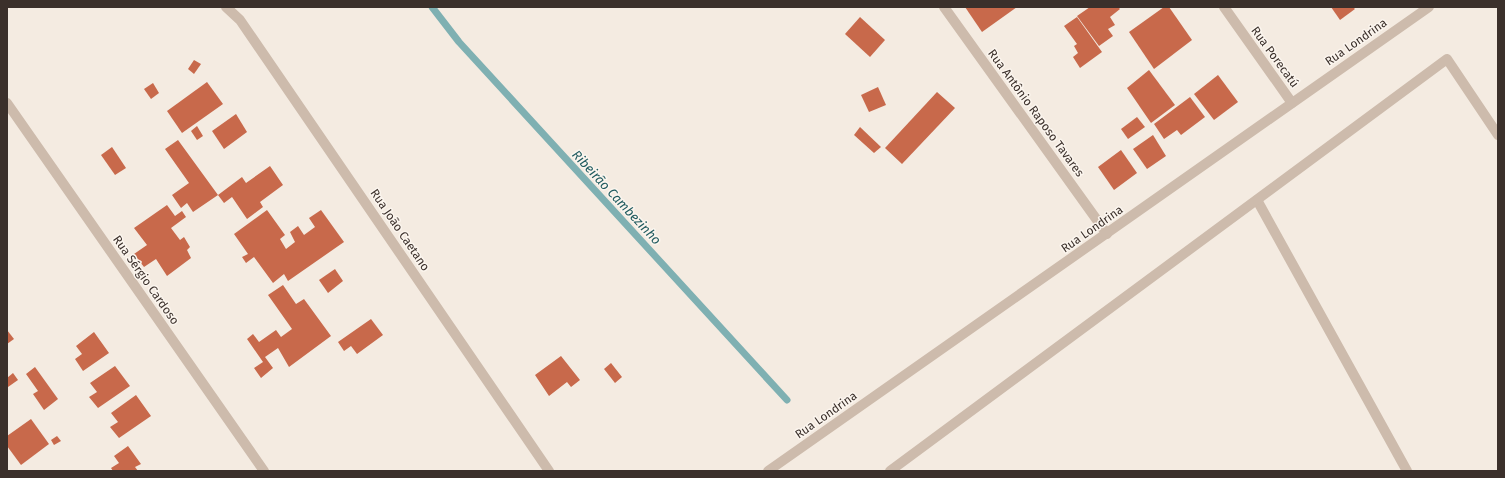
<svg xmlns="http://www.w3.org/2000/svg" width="1505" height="478" font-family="'Fira Sans',sans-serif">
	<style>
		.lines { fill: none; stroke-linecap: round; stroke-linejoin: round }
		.stream { stroke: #7fb0b2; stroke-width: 7 }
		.building { fill: #c8694b }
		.street { stroke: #cdbbac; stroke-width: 10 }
		.labels { text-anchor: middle; stroke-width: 3; stroke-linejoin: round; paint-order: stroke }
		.street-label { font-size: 12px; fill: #3b302b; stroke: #fbf5ee }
		.water-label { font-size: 13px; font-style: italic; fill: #1f5a5e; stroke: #fbf5ee }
	</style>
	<rect width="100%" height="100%" fill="#f4ebe1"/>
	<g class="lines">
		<path class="stream" d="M432,7l27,35 328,358"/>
	</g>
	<g class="building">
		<path d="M965,7h52l-35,25z"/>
		<path d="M1090,7h28l2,2 -10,8 5,8 -7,4 5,7 -14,10 -22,-30z"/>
		<path d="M1164,7h5l23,33 -38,29 -25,-37z"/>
		<path d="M1331,7h22l2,2 -15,11z"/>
		<path d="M860,17l25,23 -15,17 -25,-23z"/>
		<path d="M1077,17l25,35 -22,16 -7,-11 5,-4 -4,-7 3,-2 -13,-18z"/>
		<path d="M194,60l7,4 -7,10 -6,-5z"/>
		<path d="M1149,70l26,35 -24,18 -24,-35z"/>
		<path d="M1218,75l20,27 -24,18 -20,-26z"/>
		<path d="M207,82l16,22 -41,29 -15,-22z"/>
		<path d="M153,83l6,10 -8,6 -7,-10z"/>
		<path d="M878,87l8,18 -17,7 -8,-17z"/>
		<path d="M937,92l18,16 -53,56 -17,-16z"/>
		<path d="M1190,97l15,20 -24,18 -4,-5 -13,9 -10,-15z"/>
		<path d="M236,114l11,18 -23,17 -12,-18z"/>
		<path d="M1137,117l8,10 -17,12 -7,-10z"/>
		<path d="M197,126l6,10 -6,4 -6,-9z"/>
		<path d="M860,127l21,20 -7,6 -20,-18z"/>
		<path d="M1153,135l13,21 -19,13 -14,-20z"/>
		<path d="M178,140l40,55 -25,17 -6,-9 -6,5 -9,-13 17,-12 -24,-34z"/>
		<path d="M112,147l14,21 -11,7 -14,-20z"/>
		<path d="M1121,150l16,23 -23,17 -16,-23z"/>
		<path d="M270,166l13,19 -23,17 3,5 -16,12 -15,-22 -8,6 -6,-8 24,-18 4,6z"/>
		<path d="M167,205l8,11 7,-5 4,6 -15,11 9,12 4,-3 6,10 -3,3 4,8 -24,18 -11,-17 -12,8 -10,-13 13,-9 -13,-17z"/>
		<path d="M267,210l18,25 -5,4 6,10 9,-7 -5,-10 8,-6 6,9 11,-8 -6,-9 12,-8 23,32 -56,39 -4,-7 -11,9 -19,-26 -8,6 -4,-6 6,-3 -14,-20z"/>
		<path d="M335,269l8,12 -15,12 -9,-13z"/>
		<path d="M283,285l13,19 8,-5 27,37 -42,31 -11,-19 -13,9 8,11 -12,10 -7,-10 9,-6 -16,-23 6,-5 6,8 17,-12 5,7 11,-8 -24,-34z"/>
		<path d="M371,319l12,16 -26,19 -6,-8 -7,5 -6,-9z"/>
		<path d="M7,330l7,9 -7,5z"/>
		<path d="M94,332l15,21 -26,18 -8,-12 7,-5 -6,-8z"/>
		<path d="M561,356l19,24 -9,7 -4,-5 -18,14 -14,-21z"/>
		<path d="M611,363l11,14 -7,6 -11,-14z"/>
		<path d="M115,366l15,20 -32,22 -9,-11 8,-5 -7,-9z"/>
		<path d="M35,367l23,32 -14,11 -11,-16 5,-3 -12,-17z"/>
		<path d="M13,373l5,7 -10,7 -1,-9z"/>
		<path d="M136,395l15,21 -32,22 -9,-11 8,-5 -7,-9z"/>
		<path d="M31,419l18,25 -28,21 -14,-19v-10z"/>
		<path d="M57,436l4,5 -7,4 -3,-5z"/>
		<path d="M128,446l13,18 -6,3 3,4h-25l-2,-3 8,-5 -5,-7z"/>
	</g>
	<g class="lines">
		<g class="street">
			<path d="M226,7l14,13 309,451"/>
			<path d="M944,7l163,227"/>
			<path d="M1224,7l68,96"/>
			<path d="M7,103l257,368"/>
			<path d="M1257,200l150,271"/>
			<path d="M768,471l661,-464"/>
			<path d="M890,471l557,-412 51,76"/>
		</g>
	</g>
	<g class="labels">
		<g class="street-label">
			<text transform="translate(1356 42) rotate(-35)" y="4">Rua Londrina</text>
			<text transform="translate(1275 57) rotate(54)" y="4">Rua Porecatú</text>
			<text transform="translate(1036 113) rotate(54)" y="4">Rua Antônio Raposo Tavares</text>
			<text transform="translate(1092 229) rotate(-35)" y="4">Rua Londrina</text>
			<text transform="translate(400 230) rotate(56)" y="4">Rua João Caetano</text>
			<text transform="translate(146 280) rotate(55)" y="4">Rua Sérgio Cardoso</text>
			<text transform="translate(826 415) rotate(-35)" y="4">Rua Londrina</text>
		</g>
		<g class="water-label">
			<text transform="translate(617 197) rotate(47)" y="5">Ribeirão Cambezinho</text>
		</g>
	</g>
	<rect width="1505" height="478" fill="none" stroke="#3b302b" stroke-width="16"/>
</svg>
